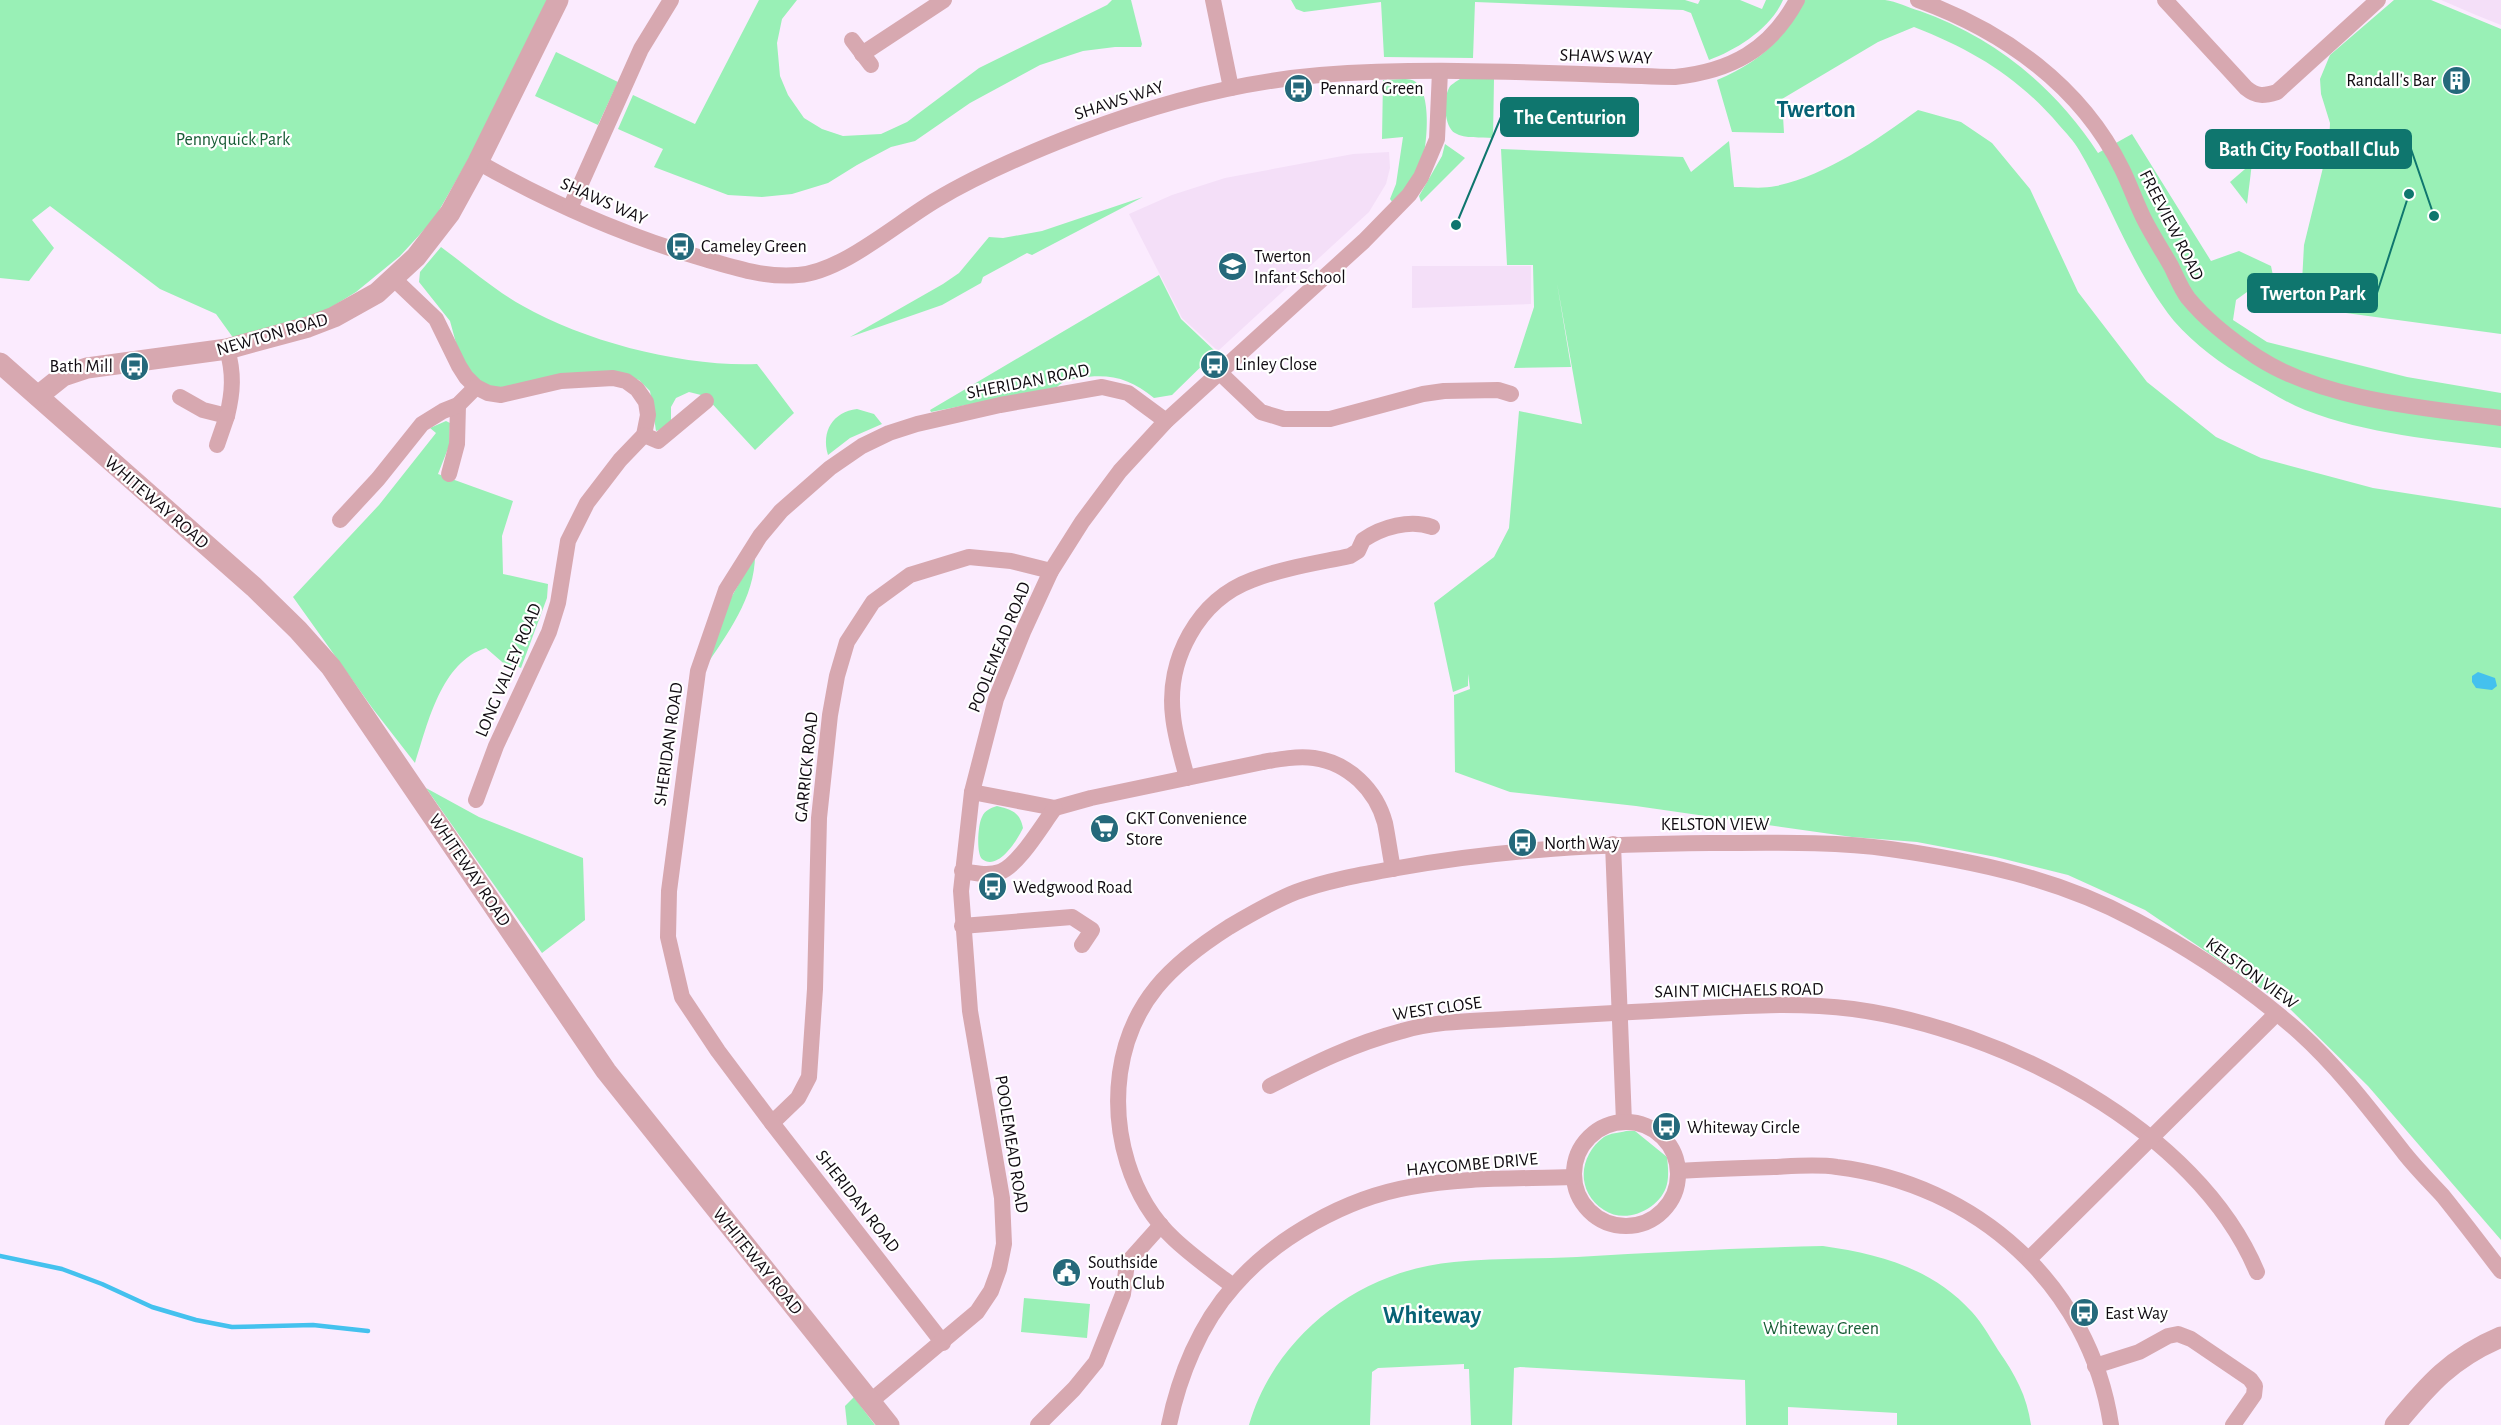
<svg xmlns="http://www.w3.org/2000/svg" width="2501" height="1425" font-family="'Alegreya Sans',sans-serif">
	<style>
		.built { fill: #f4dff8 }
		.green { fill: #99f0b6 }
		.water { fill: #44c1ee }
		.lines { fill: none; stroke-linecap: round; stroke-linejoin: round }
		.stream { stroke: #44c1ee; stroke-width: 4.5 }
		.minor { stroke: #d7a8b0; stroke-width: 16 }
		.tertiary { stroke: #d7a8b0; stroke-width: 21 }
		.labels { text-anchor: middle; stroke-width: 4.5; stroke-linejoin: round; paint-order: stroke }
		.street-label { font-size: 18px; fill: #100b11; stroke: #fff }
		.poi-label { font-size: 18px; fill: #100b11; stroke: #fff; text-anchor: start }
		.park-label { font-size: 18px; fill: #175c35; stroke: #fff }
		.district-label { font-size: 24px; font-weight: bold; fill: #076275; stroke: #fff }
		.leader { fill: none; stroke: #0f766e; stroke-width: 2 }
		.callout-dot { fill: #0f766e; stroke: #fff; stroke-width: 2 }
		.callout { fill: #0f766e; stroke: #0f766e; stroke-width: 2 }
		.callout-label { font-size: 20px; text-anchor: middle; font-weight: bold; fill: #fff }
	</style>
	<rect width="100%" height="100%" fill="#fbebfe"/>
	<g class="built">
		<path d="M2441,0h60v25l-25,-10z"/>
		<path d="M1389,152l1,16 -4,16 -17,28 -151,139 -36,-33 -53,-104 43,-19 53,-17 128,-24z"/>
		<path d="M1412,266h119v38l-119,4z"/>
	</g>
	<g class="green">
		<path d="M0,0h547l-75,153 -31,54 -6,11 -35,38 -44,36 -36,22 -86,25 -18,-25 -56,-25 -110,-83 -18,14 22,28 -25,33 -29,-3z"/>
		<path d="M759,0h38l-15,19 -5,24 3,33 8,19 16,23 18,11 21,7 38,-2 26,-12 72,-54 128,-63 5,-5h19l11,44 -1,3h-26l-32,4 -43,14 -70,38 -55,38 -24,6 -34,18 -29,18 -36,11 -30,3 -34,-2 -74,-28 9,-18 -45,-20 15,-34 62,29z"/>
		<path d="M1291,0h394l13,4 2,-4h40l22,9 4,-9h17c-12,28 -46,50 -74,60l-18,-47 -8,-3 -208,-8 -2,56 -89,-1 -3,-55 -77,10 -8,-3z"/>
		<path d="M1803,0c27,0 55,0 82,0 11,1 24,8 35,11 74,26 135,76 178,142l34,-19 79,127 28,-10 32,15 7,34 -31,-8 -11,8 -3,20 34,22 140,35 94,16v55c-65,-8 -134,-14 -196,-38 -20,-8 -38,-20 -56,-30 -28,-16 -54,-35 -75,-59 -41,-51 -62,-115 -95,-171 -5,-9 -13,-17 -20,-25 -41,-48 -86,-75 -145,-98l-36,15 -96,57 2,34 -52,-1 -15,-52c39,-16 69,-40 86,-80z"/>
		<path d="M2394,0h37l70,29v305l-192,-26 -7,-26 2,-37 25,-102 1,-20 -9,-29 -1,-15 10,-24z"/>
		<path d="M556,52l62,30 -20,43 -63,-29z"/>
		<path d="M1460,79h34l-1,59c-12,-1 -28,1 -38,-5 -11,-6 -12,-34 -6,-45 2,-4 7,-6 11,-9z"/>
		<path d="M1383,80c9,0 21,-2 29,0 22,7 15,73 8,89 -6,12 -18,23 -27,34l-3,-4 6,-15 7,-47 -21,2z"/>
		<path d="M1918,110l43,12 31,21 38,46 48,103 69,90 69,55 45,21 112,30 128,20v732l-133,-154 -80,-79 -143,-97 -77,-35 -72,-18 -79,-15 -65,-5 -216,-31 -126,-14 -55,-20 -1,-77 16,-6 -2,-15v12l-15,6 -19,-89 60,-46 15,-29 10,-117 63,13 -25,-141 14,84 -57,1 20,-61 -1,-42h-26l-6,-116 182,8 8,15 38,-31 5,46c13,0 29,2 42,-1 49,-10 101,-46 142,-76z"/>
		<path d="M1445,144l20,14 -44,44 -2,-6 23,-40z"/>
		<path d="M2252,163l-5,41 -17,-22z"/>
		<path d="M1143,197l-111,58 -5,-2 -44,24 -2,6 -39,22 -92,32 93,-53 16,-11 30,-36 14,1 39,-7z"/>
		<path d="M441,247c26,19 53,43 82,59 63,36 161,61 234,58l37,49 -39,37 -50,-54 -16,-4 -13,6 -5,9v15l-5,6 -10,3 -6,-40 -11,-11 -28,-8 -109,17 -21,-4 -19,-20 -12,-44 -31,-39 1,-10z"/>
		<path d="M1159,275l22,44 35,33 -44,43 -18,3c-24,-20 -45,-25 -75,-20 -9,2 -15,2 -22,9l-126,25 -1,-2z"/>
		<path d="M857,409l17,5 8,10 -32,14 -22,17c-7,-24 5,-43 29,-46z"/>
		<path d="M446,421l4,2 -1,23 -11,28 75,27 -11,35 1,38 45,10 -1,14 -26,70 -9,-4 -3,4 -23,-20c-45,14 -58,75 -71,115l-42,-54 -80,-112 86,-92 57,-72 -6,-5z"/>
		<path d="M755,555c0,43 -28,79 -51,114l19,-57z"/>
		<path d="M426,788l53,29 104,41 2,62 -43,33z"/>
		<path d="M997,806c15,4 23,6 26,22 -5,11 -25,44 -41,31 -6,-6 -4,-35 0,-42 3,-7 9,-9 15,-11z"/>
		<path d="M1626,1131h9l32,26c1,9 2,19 0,27 -6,25 -41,41 -63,26 -28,-18 -26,-54 0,-73 6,-4 15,-4 22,-6z"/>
		<path d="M1823,1246c56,8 109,22 149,66 10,11 18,25 26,38 17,24 29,46 33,75h-134v-12l-109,-6v18h-42l-1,-45 -225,-13 -6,1 -2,57h-41l-2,-56h-5v-5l-86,4 -6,4 -2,53h-121c26,-90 112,-155 205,-163 41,-4 82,-3 123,-5 82,-5 164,-9 246,-11z"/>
		<path d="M1024,1298l66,6 -3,34 -66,-6z"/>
		<path d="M854,1397l21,28h-28l-2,-19z"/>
	</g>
	<path class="water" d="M2478,672l17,6 2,8 -5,4 -16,-2 -4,-6v-6z"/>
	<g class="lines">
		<path class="stream" d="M0,1256l62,13 40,15 50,23 44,13 36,7 81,-2 55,6"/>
		<g class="minor">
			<path d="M1213,0l18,88"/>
			<path d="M1918,0c86,31 163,86 204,169 8,16 14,34 22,50 8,16 18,31 27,47 5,10 10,23 17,32 18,22 45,43 69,59 66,43 167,51 244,61"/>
			<path d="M2165,0l81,88c11,9 18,8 31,4l101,-92"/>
			<path d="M852,40l19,25"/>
			<path d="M862,54l82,-54"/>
			<path d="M478,162c72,41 147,74 227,97 31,9 60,19 93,16 44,-3 99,-52 138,-75 45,-27 95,-48 144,-67 76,-29 158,-51 240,-58 118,-9 237,-1 355,2 56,-6 95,-27 122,-77"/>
			<path d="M570,208l71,-159 30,-49"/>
			<path d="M394,279l42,40 23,47 7,11 10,10 12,6 13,2 60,-14 52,-3 13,3 11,8 9,13 2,13 -4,20 -24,25 -33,43 -19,38 -10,62 -9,29 -53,114 -20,54"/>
			<path d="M1220,373l41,39 23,7h46l93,-25 21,-3 54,-1 13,4"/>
			<path d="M180,397l23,13 24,6c6,-24 7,-43 0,-67"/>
			<path d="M644,435l14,6 48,-40"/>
			<path d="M217,445l10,-29"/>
			<path d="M449,474l8,-30 1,-39"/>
			<path d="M340,520l38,-41 44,-55 21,-13 15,-6 18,-18"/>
			<path d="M1187,778c-5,-20 -12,-41 -14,-62 -7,-56 25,-116 79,-136 31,-12 65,-17 98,-24l8,-5 5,-11c19,-13 47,-21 69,-13"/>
			<path d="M972,792l83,16 36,-10 172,-36c17,-3 34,-6 51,-4 35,5 62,32 71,65 3,15 5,31 8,46"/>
			<path d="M1613,844l11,278"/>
			<path d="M962,871c13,2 25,5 38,1 19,-7 42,-47 55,-64"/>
			<path d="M962,926l110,-9 20,13 -10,15"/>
			<path d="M1270,1086c45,-23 83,-42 132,-55 33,-10 70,-10 104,-12 42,-2 84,-5 126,-7 73,-3 148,-12 221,-3 148,20 344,119 404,263"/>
			<circle cx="1626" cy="1174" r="52"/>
			<path d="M772,1123l26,-25 11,-21 6,-88 4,-171 11,-103 7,-39 10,-34 26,-40 37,-27 59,-18 42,4 40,10"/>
			<path d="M1678,1171c32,-2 64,-3 96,-4 20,-1 43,-3 63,0 139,17 253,118 274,258"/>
			<path d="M2030,1258l246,-244"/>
			<path d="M1233,1286c-20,-15 -41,-30 -59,-47 -44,-41 -62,-107 -54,-166 10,-71 51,-109 109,-146 22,-13 44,-26 67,-35 32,-12 69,-18 102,-24 103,-19 207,-24 312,-25 59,0 121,-2 180,6 85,12 169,30 245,71 59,31 114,68 164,112 40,36 73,80 106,122 12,15 25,28 38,42 20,25 39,50 58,75"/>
			<path d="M943,1343l-171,-220 -54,-72 -36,-54 -14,-60 1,-46 29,-220 28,-81 34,-54 21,-25 49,-43 32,-22 27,-13 28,-9 83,-19 102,-18 26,6 38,28"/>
			<path d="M2095,1366l44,-14 29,-16 10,-2 13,5 59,40 5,7 -1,9 -21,30"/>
			<path d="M871,1401l106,-89 14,-21 8,-22 5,-25 -2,-46 -32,-187 -9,-120 11,-99 24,-93 27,-67 28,-61 31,-49 38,-51 46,-50 198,-180 45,-46 12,-18 16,-38 3,-68"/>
			<path d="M1038,1425l36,-36 22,-27 27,-68 4,-31 34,-38"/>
			<path d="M1169,1425c10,-49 31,-101 65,-139 42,-49 113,-88 176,-99 53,-10 109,-8 163,-10"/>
		</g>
		<g class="tertiary">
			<path d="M0,363l254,224 44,43 33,37 275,404 283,354"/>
			<path d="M38,396l25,-20 24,-8 140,-19 81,-22 26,-10 43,-24 39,-36 34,-44 28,-51 80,-162"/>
			<path d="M2395,1425c33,-40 56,-67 106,-88"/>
		</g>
	</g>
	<defs>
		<symbol id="building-disc" viewBox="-11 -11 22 22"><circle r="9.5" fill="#25697b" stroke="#fff"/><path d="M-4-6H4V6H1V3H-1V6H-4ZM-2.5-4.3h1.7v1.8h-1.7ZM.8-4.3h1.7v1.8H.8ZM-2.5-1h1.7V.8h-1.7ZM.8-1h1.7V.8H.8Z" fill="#fff"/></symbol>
		<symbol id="bus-disc" viewBox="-11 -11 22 22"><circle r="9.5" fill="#25697b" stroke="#fff"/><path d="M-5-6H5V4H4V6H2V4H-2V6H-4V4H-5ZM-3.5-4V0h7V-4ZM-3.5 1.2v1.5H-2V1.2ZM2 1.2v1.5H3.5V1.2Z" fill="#fff"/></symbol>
		<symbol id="school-disc" viewBox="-11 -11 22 22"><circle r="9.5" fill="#25697b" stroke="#fff"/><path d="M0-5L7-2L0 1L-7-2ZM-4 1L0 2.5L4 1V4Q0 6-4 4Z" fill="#fff"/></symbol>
		<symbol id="supermarket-disc" viewBox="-11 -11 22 22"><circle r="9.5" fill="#25697b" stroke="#fff"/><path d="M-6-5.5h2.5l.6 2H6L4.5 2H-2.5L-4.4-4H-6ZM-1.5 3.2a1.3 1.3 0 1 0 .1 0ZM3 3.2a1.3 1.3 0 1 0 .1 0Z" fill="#fff"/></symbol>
		<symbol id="civic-disc" viewBox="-11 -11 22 22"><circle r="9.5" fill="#25697b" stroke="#fff"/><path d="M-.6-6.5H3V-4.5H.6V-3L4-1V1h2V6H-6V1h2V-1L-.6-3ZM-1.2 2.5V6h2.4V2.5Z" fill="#fff"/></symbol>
	</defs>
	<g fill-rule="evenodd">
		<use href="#building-disc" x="2440" y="64" width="33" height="33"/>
		<use href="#bus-disc" x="1282" y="72" width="33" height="33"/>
		<use href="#bus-disc" x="664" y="230" width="33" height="33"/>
		<use href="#school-disc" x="1216" y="250" width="33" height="33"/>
		<use href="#bus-disc" x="1198" y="348" width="33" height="33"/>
		<use href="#bus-disc" x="118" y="350" width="33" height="33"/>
		<use href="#supermarket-disc" x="1088" y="812" width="33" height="33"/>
		<use href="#bus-disc" x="1506" y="826" width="33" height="33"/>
		<use href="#bus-disc" x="976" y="870" width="33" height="33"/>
		<use href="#bus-disc" x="1650" y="1110" width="33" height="33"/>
		<use href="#civic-disc" x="1050" y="1256" width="33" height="33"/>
		<use href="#bus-disc" x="2068" y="1296" width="33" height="33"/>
	</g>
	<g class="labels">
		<g class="street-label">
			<text transform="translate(1606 56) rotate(2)" y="6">SHAWS WAY</text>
			<text transform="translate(1119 100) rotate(-18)" y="6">SHAWS WAY</text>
			<text transform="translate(604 201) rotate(24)" y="6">SHAWS WAY</text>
			<text transform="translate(2172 225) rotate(63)" y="6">FREEVIEW ROAD</text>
			<text transform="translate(272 334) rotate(-16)" y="6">NEWTON ROAD</text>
			<text transform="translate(1028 381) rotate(-11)" y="6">SHERIDAN ROAD</text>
			<text transform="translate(157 502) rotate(41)" y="6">WHITEWAY ROAD</text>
			<text transform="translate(999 647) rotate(-68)" y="6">POOLEMEAD ROAD</text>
			<text transform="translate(508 670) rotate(-67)" y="6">LONG VALLEY ROAD</text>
			<text transform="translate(668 744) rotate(-82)" y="6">SHERIDAN ROAD</text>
			<text transform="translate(806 767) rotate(-84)" y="6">GARRICK ROAD</text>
			<text x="1715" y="830">KELSTON VIEW</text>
			<text transform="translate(470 870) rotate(56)" y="6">WHITEWAY ROAD</text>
			<text transform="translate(2252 973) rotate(36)" y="6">KELSTON VIEW</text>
			<text transform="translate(1739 990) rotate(-1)" y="6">SAINT MICHAELS ROAD</text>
			<text transform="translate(1437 1008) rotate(-8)" y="6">WEST CLOSE</text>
			<text transform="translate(1012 1144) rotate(81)" y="6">POOLEMEAD ROAD</text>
			<text transform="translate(1472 1164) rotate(-5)" y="6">HAYCOMBE DRIVE</text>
			<text transform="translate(858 1201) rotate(52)" y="6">SHERIDAN ROAD</text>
			<text transform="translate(758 1261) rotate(51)" y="6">WHITEWAY ROAD</text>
		</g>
		<g class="poi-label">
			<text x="2436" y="86" text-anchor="end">Randall's Bar</text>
			<text x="1320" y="94">Pennard Green</text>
			<text x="701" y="252">Cameley Green</text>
			<text x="1254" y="262">Twerton<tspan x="1254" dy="21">Infant School</tspan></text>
			<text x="1235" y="370">Linley Close</text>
			<text x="113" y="372" text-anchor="end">Bath Mill</text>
			<text x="1126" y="824">GKT Convenience<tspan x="1126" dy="21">Store</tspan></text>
			<text x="1544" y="849">North Way</text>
			<text x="1013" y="893">Wedgwood Road</text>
			<text x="1687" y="1133">Whiteway Circle</text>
			<text x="1088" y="1268">Southside<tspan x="1088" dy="21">Youth Club</tspan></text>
			<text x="2105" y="1319">East Way</text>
		</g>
		<g class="park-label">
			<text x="233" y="145">Pennyquick Park</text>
			<text x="1821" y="1334">Whiteway Green</text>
		</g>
		<g class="district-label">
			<text x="1816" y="117">Twerton</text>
			<text x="1432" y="1323">Whiteway</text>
		</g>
	</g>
	<path class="leader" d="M1456 225L1501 117M2434 216L2411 149M2409 194L2377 293"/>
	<g class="callout-dot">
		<circle cx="1456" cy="225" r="6"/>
		<circle cx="2434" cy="216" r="6"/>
		<circle cx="2409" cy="194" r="6"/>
	</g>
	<g class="callout">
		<rect x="1501" y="98" width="137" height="38" rx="6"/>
		<rect x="2206" y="130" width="205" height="38" rx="6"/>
		<rect x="2248" y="274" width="129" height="38" rx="6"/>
	</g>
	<g class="callout-label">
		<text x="1570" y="124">The Centurion</text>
		<text x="2309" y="156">Bath City Football Club</text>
		<text x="2313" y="300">Twerton Park</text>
	</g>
</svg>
